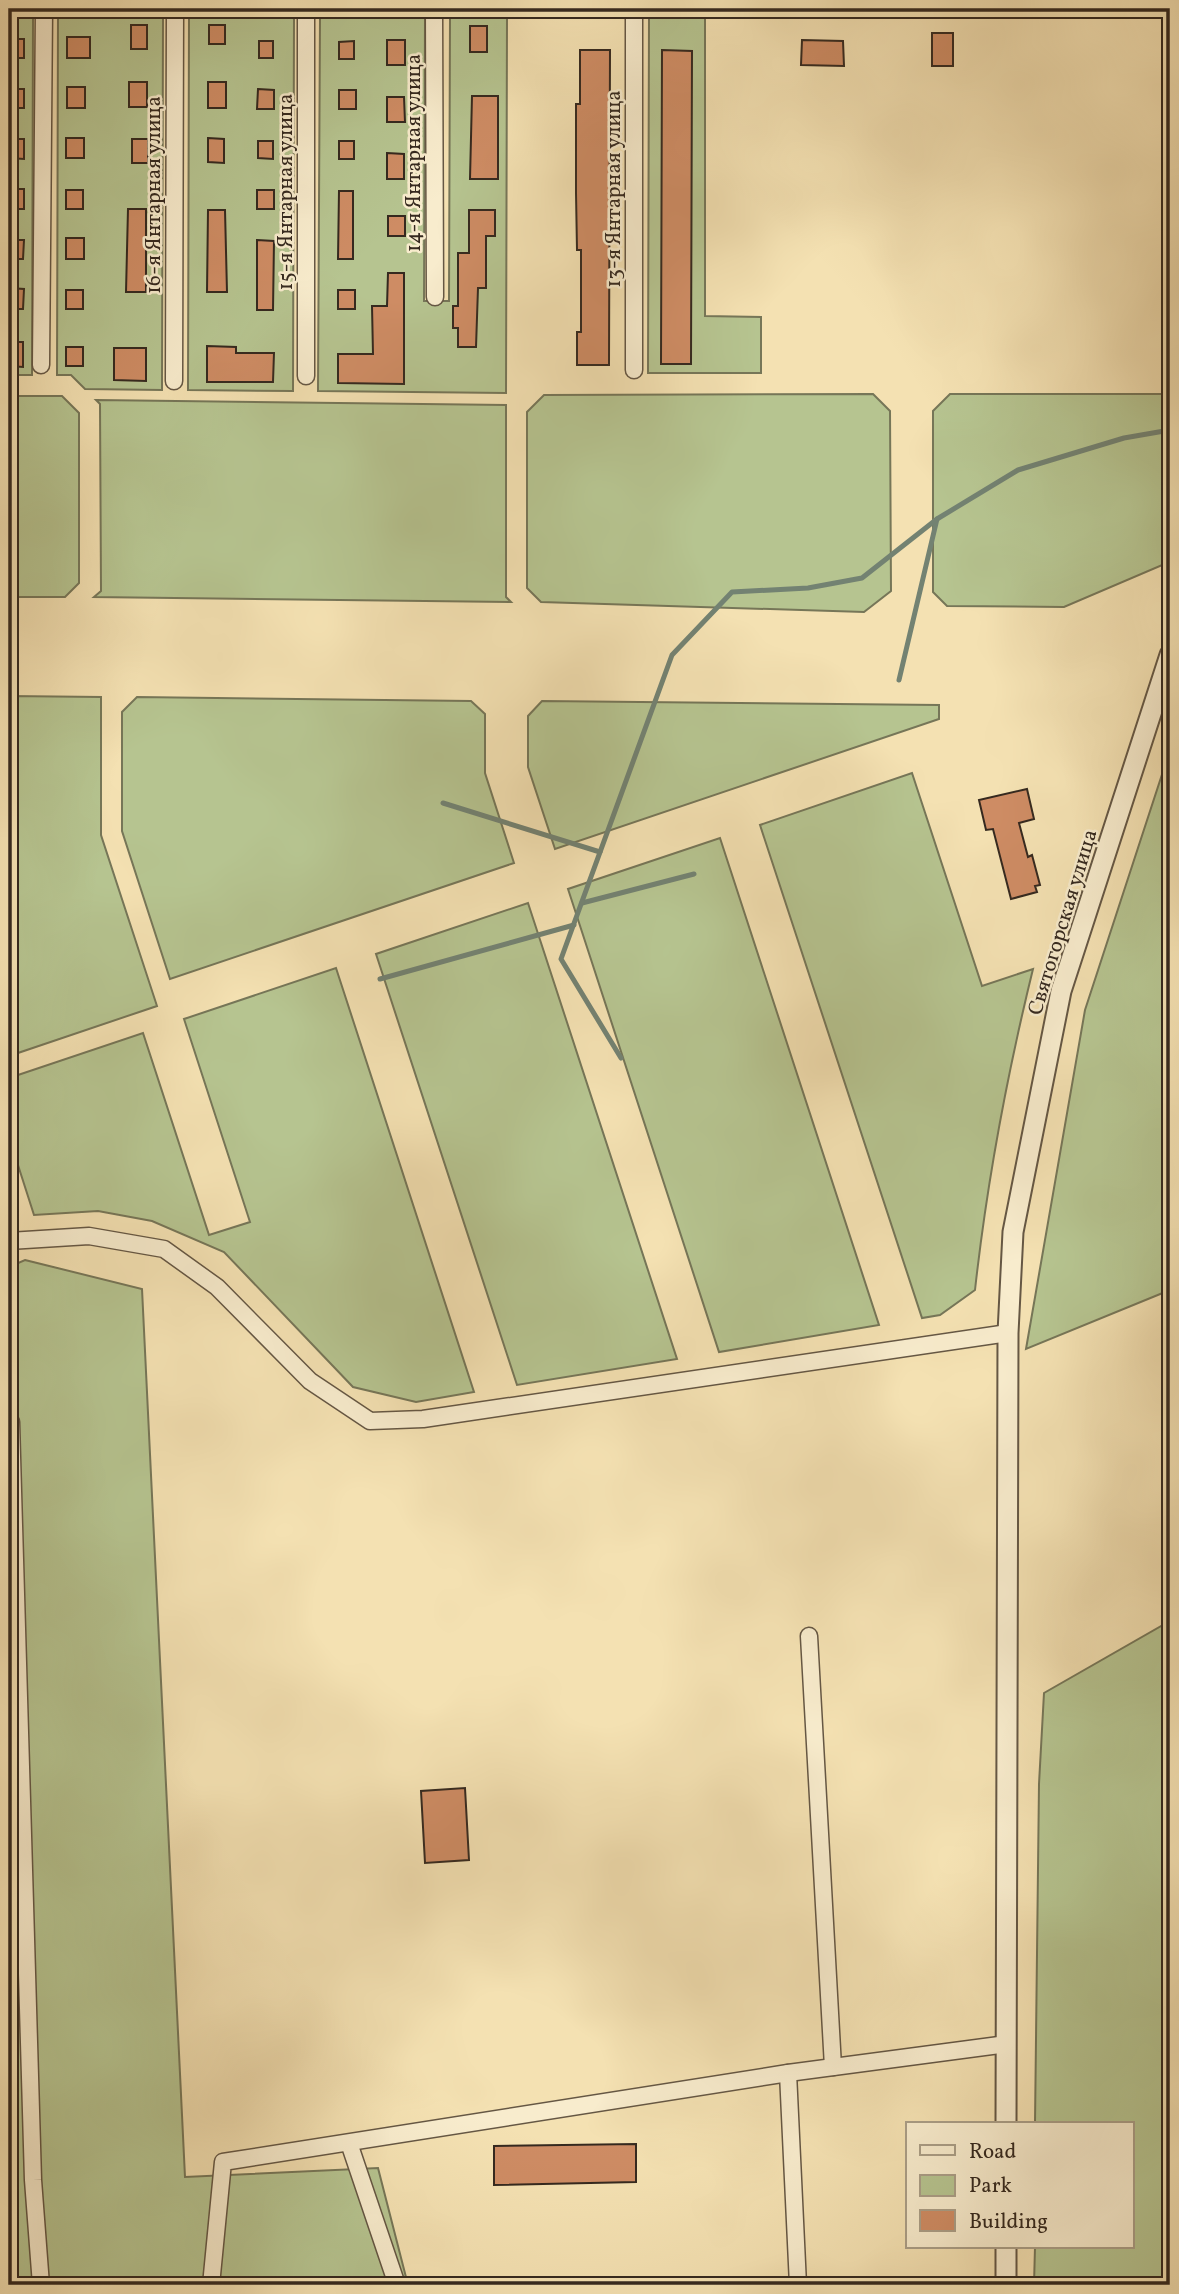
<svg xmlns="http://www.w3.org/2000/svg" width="1179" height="2294" font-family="Vollkorn,serif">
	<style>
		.green { fill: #b6c490; stroke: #767658; stroke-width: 2 }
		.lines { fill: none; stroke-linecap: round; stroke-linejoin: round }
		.stream { stroke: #738272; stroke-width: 5 }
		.building { fill: #ce8c64; stroke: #35291f; stroke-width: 2 }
		.minor-casing { stroke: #655744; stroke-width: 19 }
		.tertiary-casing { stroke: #655744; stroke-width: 23 }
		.minor { stroke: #f8eccd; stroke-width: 16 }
		.tertiary { stroke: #f8eccd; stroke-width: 19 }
		.labels { text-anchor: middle; stroke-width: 5; stroke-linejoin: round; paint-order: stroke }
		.street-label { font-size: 21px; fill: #35291f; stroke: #f8eccd }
	</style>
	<rect width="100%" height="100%" fill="#f4e1b2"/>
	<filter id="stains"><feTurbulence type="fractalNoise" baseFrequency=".00286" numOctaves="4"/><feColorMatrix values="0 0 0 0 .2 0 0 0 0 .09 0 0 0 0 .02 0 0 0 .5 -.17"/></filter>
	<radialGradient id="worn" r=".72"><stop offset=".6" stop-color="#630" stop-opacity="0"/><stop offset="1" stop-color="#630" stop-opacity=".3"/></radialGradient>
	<g class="green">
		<path d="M9,16h24l-1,359h-23z"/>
		<path d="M58,16l105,1 -1,373 -77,-1 -14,-14h-14z"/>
		<path d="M189,17h105l-1,374 -105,-1z"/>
		<path d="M320,17h105l-1,284h25l1,-284h57l-1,376 -188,-2z"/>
		<path d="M649,18h56v298l56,1v56h-113z"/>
		<path d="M873,394l17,17 1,180 -27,21 -323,-10 -14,-14v-176l17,-17z"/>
		<path d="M950,394h220v160l-3,9 -103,44 -117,-1 -14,-14v-181z"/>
		<path d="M9,396h53l17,17v170l-14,14h-56z"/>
		<path d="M96,400l410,5v192l5,5 -417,-5 7,-6 -1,-187z"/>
		<path d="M9,696l92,1v138l56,171 -148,50z"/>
		<path d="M137,697l334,4 14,13v59l29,90 -344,116 -48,-148v-119z"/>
		<path d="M542,701l397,4v14l-384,130 -27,-82v-51z"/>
		<path d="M1170,750v540l-144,59 59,-339z"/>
		<path d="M912,773l70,213 51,-17c-26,106 -46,213 -58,321l-35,25 -18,3 -162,-493z"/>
		<path d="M720,838l159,487 -160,27 -151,-463z"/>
		<path d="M528,903l149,456 -160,26 -141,-431z"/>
		<path d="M336,968l138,424 -58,10 -63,-15 -129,-135 -72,-31 -54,-10 -64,4 -25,-78v-59l134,-45 66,202 41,-13 -66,-203z"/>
		<path d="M25,1260l117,29 43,888 193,-9 30,117h-399v-1018z"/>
		<path d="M1170,1621v664h-136l1,-38h97v-123h-97l4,-340 5,-91z"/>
	</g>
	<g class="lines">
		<g class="stream">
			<path d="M899,680l38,-161"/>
			<path d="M443,803l157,49"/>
			<path d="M582,903l112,-29"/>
			<path d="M380,979l194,-54"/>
			<path d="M621,1058l-60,-99 111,-304 60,-63 76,-4 54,-10 75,-59 81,-49 106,-32 46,-8"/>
		</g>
	</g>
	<g class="building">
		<rect x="131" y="25" width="16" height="24"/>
		<rect x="209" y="25" width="16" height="19"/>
		<rect x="470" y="26" width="17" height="26"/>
		<rect x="932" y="33" width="21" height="33"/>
		<rect x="67" y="37" width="23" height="21"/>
		<rect x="9" y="39" width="15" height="19"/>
		<rect x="387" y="40" width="18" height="25"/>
		<path d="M802,40l41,1 1,25 -43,-1z"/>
		<rect x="259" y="41" width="14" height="17"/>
		<path d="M354,41v18h-15v-17z"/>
		<path d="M580,50h30l-1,315h-32v-33h4v-82h-4l-1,-57v-89h4z"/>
		<path d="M662,50l30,1 -1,313h-30z"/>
		<rect x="129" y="82" width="18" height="25"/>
		<rect x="208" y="82" width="18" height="26"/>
		<rect x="67" y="87" width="18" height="21"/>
		<rect x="9" y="89" width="15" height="19"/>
		<path d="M258,89l16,1v19h-17z"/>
		<rect x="339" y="90" width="17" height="19"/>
		<path d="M472,96h26v83h-28z"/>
		<path d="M387,97h17l1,25h-18z"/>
		<rect x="66" y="138" width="18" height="20"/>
		<path d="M208,138l16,1v24l-16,-1z"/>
		<path d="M9,139h15v20l-15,-1z"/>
		<rect x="132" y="139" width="16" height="24"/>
		<path d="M258,141h15v18l-15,-1z"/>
		<rect x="339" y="141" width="15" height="18"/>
		<path d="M387,153l17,1v25h-17z"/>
		<rect x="9" y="189" width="15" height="20"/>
		<rect x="66" y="190" width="17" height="19"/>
		<rect x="257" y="190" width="17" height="19"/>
		<path d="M339,191h14v68h-15z"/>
		<path d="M128,209h18v83h-20z"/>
		<path d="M208,210h17l2,82h-20z"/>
		<path d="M469,210h26v26h-9v52h-8l-2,59h-18v-19h-5v-22h5v-53h11z"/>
		<rect x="388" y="216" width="17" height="20"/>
		<rect x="66" y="238" width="18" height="21"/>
		<path d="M9,240h15l-1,19h-14z"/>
		<path d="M257,240l17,1 -1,69h-16z"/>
		<path d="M388,273h16v111l-66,-1v-29h35l-1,-48h15z"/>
		<path d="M9,288l15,1 -1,20h-14z"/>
		<rect x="66" y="290" width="17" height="19"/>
		<rect x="338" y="290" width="17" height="19"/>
		<path d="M9,342h14v25l-14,-1z"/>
		<path d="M207,346l29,1v6h38l-1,29h-66z"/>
		<rect x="66" y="347" width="17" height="19"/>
		<path d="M114,348h32v33l-32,-1z"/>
		<path d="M1027,789l7,30 -15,4 9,34 4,-2 8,30 -5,1 2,6 -26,7 -18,-70 -7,1 -7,-30z"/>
		<path d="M465,1788l4,72 -44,3 -4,-72z"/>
		<path d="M636,2144v38l-142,3v-39z"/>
	</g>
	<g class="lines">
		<defs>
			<g id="minor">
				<path d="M306,9v367"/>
				<path d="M434,9l1,288"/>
				<path d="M41,365l3,-356"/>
				<path d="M634,370v-361"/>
				<path d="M174,381l1,-372"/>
				<path d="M9,1241l80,-5 75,13 53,38 93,94 60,40 53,-2 585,-86"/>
				<path d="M9,1419l2,3 22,758 8,105"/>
				<path d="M809,1636l24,431"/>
				<path d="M788,2073l10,212"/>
				<path d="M349,2143l48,142"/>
				<path d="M211,2285l12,-123 565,-89 219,-29"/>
			</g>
			<g id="tertiary">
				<path d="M1006,2124l2,-791 5,-101 48,-241 109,-336"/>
				<path d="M1006,2285v-38"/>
			</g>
		</defs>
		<use href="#minor" class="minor-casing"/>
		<use href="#tertiary" class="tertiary-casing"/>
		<use href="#minor" class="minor"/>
		<use href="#tertiary" class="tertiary"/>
	</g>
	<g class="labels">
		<g class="street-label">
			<text transform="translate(413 153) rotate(-90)" y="7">14-я Янтарная улица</text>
			<text transform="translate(613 189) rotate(-90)" y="7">13-я Янтарная улица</text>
			<text transform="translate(285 192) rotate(-90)" y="7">15-я Янтарная улица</text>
			<text transform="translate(153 195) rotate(-90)" y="7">16-я Янтарная улица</text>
			<text transform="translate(1062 922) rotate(-73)" y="7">Святогорская улица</text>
		</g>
	</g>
	<rect width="1179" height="2294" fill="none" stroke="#f4e1b2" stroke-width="35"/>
	<rect x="10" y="10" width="1158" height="2273" fill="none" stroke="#35291f" stroke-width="3.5"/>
	<rect x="18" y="18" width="1144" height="2259" fill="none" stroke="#35291f" stroke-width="2"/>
	<rect x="906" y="2122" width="228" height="126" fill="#f8eccd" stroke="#aa9e87" stroke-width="2"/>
	<rect x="920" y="2145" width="35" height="10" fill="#f8eccd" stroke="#aa9e87" stroke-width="2"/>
	<text x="969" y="2158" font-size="21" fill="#35291f">Road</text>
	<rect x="920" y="2175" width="35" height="21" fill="#b6c490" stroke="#aa9e87" stroke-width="2"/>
	<text x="969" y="2192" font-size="21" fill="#35291f">Park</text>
	<rect x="920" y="2210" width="35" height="21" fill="#ce8c64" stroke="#aa9e87" stroke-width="2"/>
	<text x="969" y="2228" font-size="21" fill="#35291f">Building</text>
	<rect width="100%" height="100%" filter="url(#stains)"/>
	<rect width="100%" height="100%" fill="url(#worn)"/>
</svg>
